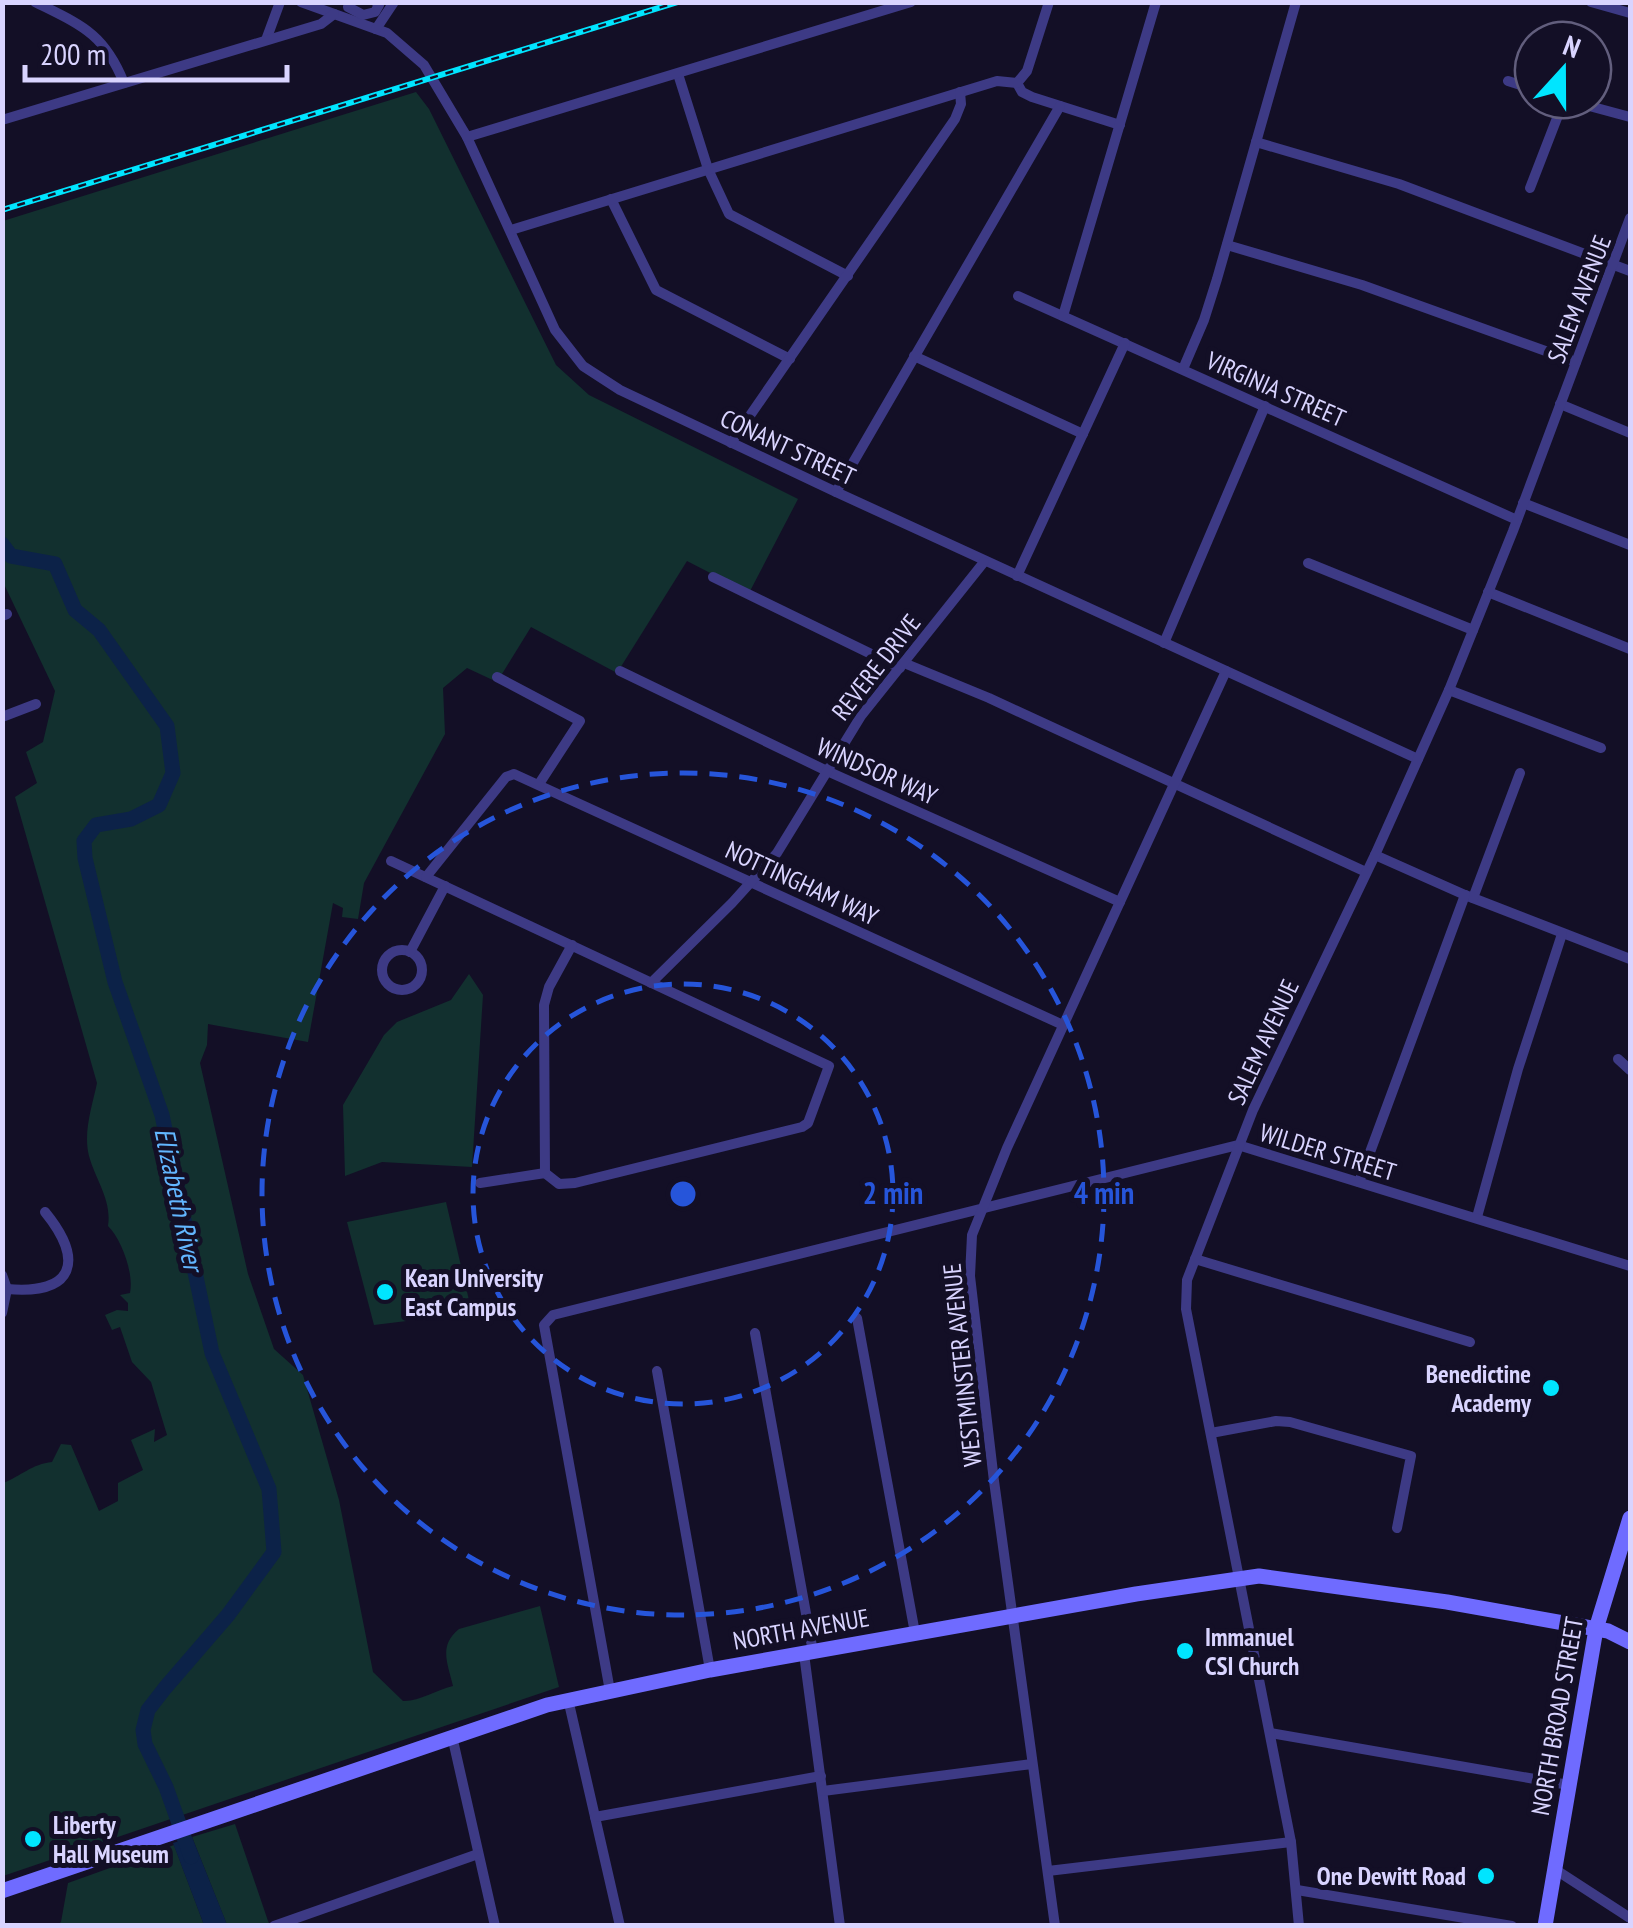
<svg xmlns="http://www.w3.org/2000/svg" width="1633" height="1928" font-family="'PT Sans Narrow',sans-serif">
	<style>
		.green { fill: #12302f }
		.water { fill: #0c2248 }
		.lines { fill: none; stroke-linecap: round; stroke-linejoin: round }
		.river { stroke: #0c2248; stroke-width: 15 }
		.street { stroke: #3d3a85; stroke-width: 10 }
		.secondary { stroke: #6f6bff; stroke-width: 15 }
		.rail-casing { stroke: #00e5ff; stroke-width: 6 }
		.rail { stroke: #130f26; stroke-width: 2.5; stroke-dasharray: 8; stroke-linecap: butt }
		.ring { fill: none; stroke: #2655da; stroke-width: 5; stroke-dasharray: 18 12 }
		.poi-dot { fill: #00e5ff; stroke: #130f26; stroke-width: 4 }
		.labels { text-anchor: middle; stroke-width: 10; stroke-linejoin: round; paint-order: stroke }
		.street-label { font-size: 25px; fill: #d9d4ff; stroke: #130f26 }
		.poi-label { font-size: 25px; font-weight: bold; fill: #d9d4ff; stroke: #130f26; text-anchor: start }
		.water-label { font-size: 28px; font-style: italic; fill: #62b6ff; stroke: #130f26 }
		.centre { fill: #2655da; stroke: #130f26; stroke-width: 5 }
		.ring-label { font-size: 30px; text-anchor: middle; font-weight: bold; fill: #2655da; stroke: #130f26; stroke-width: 10; stroke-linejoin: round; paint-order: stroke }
	</style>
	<rect width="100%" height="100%" fill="#130f26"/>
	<g class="green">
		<path d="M416,92l13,17 127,256 33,30 209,104 -49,94 -62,-32 -70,112 -86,-46 -34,55 -30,-14 -24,20 2,46 -81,149 -6,36 -16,-2 1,-9 -10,-5 -25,139 -100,-18 -1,21 -7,18 48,211 26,75 29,26 36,125 34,172 30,29c15,1 33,-11 50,-15 -5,-22 -15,-40 6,-57l81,-23 19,81 -556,189v-393c18,-7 29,-19 49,-21l9,-18 10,1 28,66 19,-10v-18l25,-13 -12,-30 24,-11 -1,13 13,-7 -16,-53 -19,-20 -12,-35 -8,3 -7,-15 12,-5 11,1v-8l-8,-8 10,-2c4,-19 -8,-53 -22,-67 4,-26 -12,-45 -19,-70 -6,-24 3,-49 8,-73l-82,-286 22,-14 -11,-31 17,-10 12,-51 -52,-109v-361z"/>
		<path d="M469,974l14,21 -11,172 -90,-5 -37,14 -2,-71 41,-70 13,-13 54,-22z"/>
		<path d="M446,1202l26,111 -98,12 -27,-103z"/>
		<path d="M235,1824l33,97 2,4h-43l-35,-88z"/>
		<path d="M174,1845l30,80 -148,1 5,-4 7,-39z"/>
	</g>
	<path class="water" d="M192,1837l32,80 3,8h-23l-31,-82z"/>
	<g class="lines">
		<path class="river" d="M2,544l9,12 44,8 20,46 24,20 68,96 6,47 -14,32 -28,14 -35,6 -12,16 1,17 30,124 47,133 50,238 57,136 5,63 -46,63 -63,73 -17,22 -5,20 2,14 21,43 25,70"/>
		<g class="street">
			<path d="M35,2c46,23 69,31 89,81"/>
			<path d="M301,2l86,31 37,32 43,72 88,193 28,36 37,24 216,102 582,267"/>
			<path d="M349,2l-1,5 15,8 12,-3 4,-7 -3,-3"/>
			<path d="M1591,2l39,11"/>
			<path d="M376,29l18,-27"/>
			<path d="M266,40l14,-38"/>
			<path d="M678,74l30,95 21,45 119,62"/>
			<path d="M1508,81l25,8"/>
			<path d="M1017,83l5,9 10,5 88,28"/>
			<path d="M1017,83l10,-12 22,-69"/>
			<path d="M1567,100l63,17"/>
			<path d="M2,120l319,-96 13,-10"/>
			<path d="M467,137l444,-135"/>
			<path d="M1256,142l143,42 231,87"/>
			<path d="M1530,188l34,-88"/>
			<path d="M611,199l45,91 134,69"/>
			<path d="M511,230l486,-149 20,2"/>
			<path d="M1227,245l135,40 214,77"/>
			<path d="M1018,296l499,224"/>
			<path d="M1063,316l93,-314"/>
			<path d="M914,356l169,78"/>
			<path d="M1183,369l21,-49 13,-41 79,-277"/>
			<path d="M1560,404l70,29"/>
			<path d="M731,443l224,-324 6,-15 -1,-12"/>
			<path d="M836,492l224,-386"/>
			<path d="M1523,503l107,42"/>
			<path d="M1308,563l165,67"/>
			<path d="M1017,576l108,-233"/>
			<path d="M713,577l187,91"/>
			<path d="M1488,592l142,57"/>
			<path d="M2,616l5,-2"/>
			<path d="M1164,643l101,-237"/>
			<path d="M904,663l85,35 377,174"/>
			<path d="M620,671l207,100 293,131"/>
			<path d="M497,677l83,44 -41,63"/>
			<path d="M1449,690l152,58"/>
			<path d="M2,717l34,-13"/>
			<path d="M1375,855l90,40 165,64"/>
			<path d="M391,861l438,205 -21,57 -6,4 -227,56 -16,1 -14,-11 -65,10"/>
			<path d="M426,877l80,-100 8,-3 549,251"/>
			<path d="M1473,898l47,-125"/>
			<circle cx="402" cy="970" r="20"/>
			<path d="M410,952l35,-66"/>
			<path d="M651,983l81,-80 45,-50 84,-137 123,-154"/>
			<path d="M1618,1059l12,11"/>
			<path d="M545,1173l-1,-168 5,-18 23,-42"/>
			<path d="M1359,1182l106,-287"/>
			<path d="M1477,1217l41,-148 44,-135"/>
			<path d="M1195,1259l275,83"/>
			<path d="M2,1275l5,14 -5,24"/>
			<path d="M7,1289c67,6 78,-28 38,-77"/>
			<path d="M857,1318l58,315"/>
			<path d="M755,1333l58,319"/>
			<path d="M657,1371l53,299"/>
			<path d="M1211,1433l65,-12 14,1 121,34 -14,72"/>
			<path d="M804,1654l36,272"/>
			<path d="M610,1691l-66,-366 9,-10 685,-170 392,121"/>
			<path d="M568,1699l52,227"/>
			<path d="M1270,1733l299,52"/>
			<path d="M452,1736l43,190"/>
			<path d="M823,1791l209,-27"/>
			<path d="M595,1817l226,-41"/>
			<path d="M1556,1870l74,48"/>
			<path d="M1048,1871l243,-29"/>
			<path d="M1297,1890l215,36"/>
			<path d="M274,1926l204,-72"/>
			<path d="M1055,1926l-61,-445 -24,-205 2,-41 35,-87 219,-477"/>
			<path d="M1299,1926l-8,-84 -105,-533 1,-29 66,-170 122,-255 74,-165 64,-159 117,-313"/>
		</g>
		<g class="secondary">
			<path d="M2,1891l545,-186 163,-35 426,-76 123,-18 188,26 161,29 22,11"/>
			<path d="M1545,1926l51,-297 34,-111"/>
		</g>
		<defs>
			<path id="rail" d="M2,210l676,-208"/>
		</defs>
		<use href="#rail" class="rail-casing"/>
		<use href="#rail" class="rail"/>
	</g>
	<g class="ring">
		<circle cx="683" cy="1194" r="210"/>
		<circle cx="683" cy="1194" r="421"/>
	</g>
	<g class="poi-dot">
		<circle cx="385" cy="1292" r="10"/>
		<circle cx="1551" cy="1388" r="10"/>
		<circle cx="1185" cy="1651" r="10"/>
		<circle cx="33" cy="1839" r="10"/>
		<circle cx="1486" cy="1876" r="10"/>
	</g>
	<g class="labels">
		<g class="street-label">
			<text transform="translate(1579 299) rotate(-69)" y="9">SALEM AVENUE</text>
			<text transform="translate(1276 389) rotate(24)" y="9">VIRGINIA STREET</text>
			<text transform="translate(788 447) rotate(25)" y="9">CONANT STREET</text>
			<text transform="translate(876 667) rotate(-52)" y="9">REVERE DRIVE</text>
			<text transform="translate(877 771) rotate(24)" y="9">WINDSOR WAY</text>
			<text transform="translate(802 883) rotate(25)" y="9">NOTTINGHAM WAY</text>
			<text transform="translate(1263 1042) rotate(-65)" y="9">SALEM AVENUE</text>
			<text transform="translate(1328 1152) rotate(17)" y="9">WILDER STREET</text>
			<text transform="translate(962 1365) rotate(-96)" y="9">WESTMINSTER AVENUE</text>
			<text transform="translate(801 1629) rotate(-10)" y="9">NORTH AVENUE</text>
			<text transform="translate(1557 1716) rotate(-80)" y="9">NORTH BROAD STREET</text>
		</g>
		<g class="poi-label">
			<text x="405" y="1287">Kean University<tspan x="405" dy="29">East Campus</tspan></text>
			<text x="1531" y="1383" text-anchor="end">Benedictine<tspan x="1531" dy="29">Academy</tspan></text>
			<text x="1205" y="1646">Immanuel<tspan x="1205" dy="29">CSI Church</tspan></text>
			<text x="53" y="1834">Liberty<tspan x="53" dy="29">Hall Museum</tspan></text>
			<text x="1466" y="1885" text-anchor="end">One Dewitt Road</text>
		</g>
		<g class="water-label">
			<text transform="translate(179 1199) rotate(78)" y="10">Elizabeth River</text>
		</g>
	</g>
	<circle cx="683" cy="1194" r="15" class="centre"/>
	<g class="ring-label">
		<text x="893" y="1204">2 min</text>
		<text x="1104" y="1204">4 min</text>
	</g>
	<rect width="1633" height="1928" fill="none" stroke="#d9d4ff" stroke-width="10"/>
	<g transform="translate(1563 70) rotate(21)"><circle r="48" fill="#130f26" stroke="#625e7d" stroke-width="2.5"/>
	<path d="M0-8L18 38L0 25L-18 38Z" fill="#00e5ff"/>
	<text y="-15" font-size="28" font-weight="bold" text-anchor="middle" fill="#d9d4ff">N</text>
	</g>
	<path d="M25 65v15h262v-15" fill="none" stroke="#d9d4ff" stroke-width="5"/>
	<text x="40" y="65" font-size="30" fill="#d9d4ff" stroke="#130f26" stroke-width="8" paint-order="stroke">200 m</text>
</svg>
